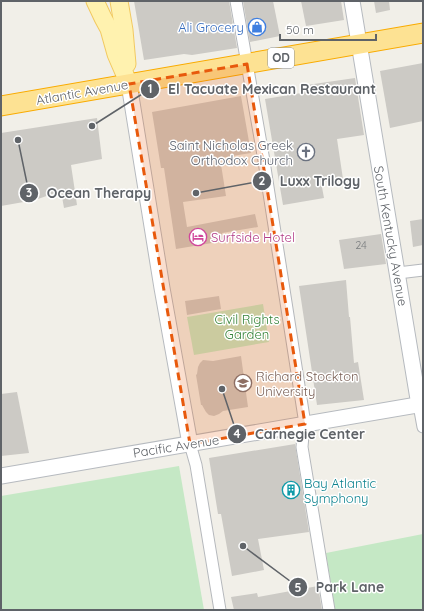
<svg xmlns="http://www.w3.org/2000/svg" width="424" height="611" font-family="Quicksand,sans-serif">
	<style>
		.green { fill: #c5e8c5 }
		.building { fill: #cccac5 }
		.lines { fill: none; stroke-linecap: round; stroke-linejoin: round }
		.street-casing { stroke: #b5b8bc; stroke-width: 13 }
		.secondary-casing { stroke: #b6babf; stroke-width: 17 }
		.primary-casing { stroke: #f2c960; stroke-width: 19 }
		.highway-casing { stroke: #f9ab00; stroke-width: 21 }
		.street { stroke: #fff; stroke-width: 11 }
		.secondary { stroke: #fff; stroke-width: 15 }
		.primary { stroke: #fff2af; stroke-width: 17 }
		.highway { stroke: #fde293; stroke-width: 19 }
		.marked { fill: #e8590c; fill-opacity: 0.2; stroke: #e8590c; stroke-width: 3; stroke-dasharray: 8 5; stroke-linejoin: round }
		.labels { text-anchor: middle; stroke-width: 3; stroke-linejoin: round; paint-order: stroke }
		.number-label { font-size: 11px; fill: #7a7d7f }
		.shield { fill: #fff; stroke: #8f9295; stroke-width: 1 }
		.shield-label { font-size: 12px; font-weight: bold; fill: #5f6368 }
		.shop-label { font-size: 13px; fill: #366cbe; stroke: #fff; text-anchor: end }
		.street-label { font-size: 13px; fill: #5f6368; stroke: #fff }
		.worship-label { font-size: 13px; fill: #5b616d; stroke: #fff; text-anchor: end }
		.hotel-label { font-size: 13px; fill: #b23c85; stroke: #fff; text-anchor: start }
		.park-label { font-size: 13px; fill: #348238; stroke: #fff }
		.education-label { font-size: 13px; fill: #785e54; stroke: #fff; text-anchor: start }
		.culture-label { font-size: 13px; fill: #0d838f; stroke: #fff; text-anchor: start }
		.leader { fill: none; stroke: #5f6368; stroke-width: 1.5 }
		.callout-dot { fill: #5f6368; stroke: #fff; stroke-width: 1.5 }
		.mark-label { font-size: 12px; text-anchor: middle; font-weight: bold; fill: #fff }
		.callout-label { font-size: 14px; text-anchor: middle; font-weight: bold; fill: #5f6368; stroke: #fff; stroke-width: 3; stroke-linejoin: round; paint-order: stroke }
	</style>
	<rect width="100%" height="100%" fill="#f1efe8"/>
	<g class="green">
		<path d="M263,304l6,38 -75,13 -7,-38z"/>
		<path d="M179,466l25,144h-203v-114z"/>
		<path d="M423,534v76h-88l-9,-57z"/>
	</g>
	<g class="building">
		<path d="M134,1h95l8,47 -45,7 -8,-1 -40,6z"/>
		<path d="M243,1h30l7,35 -30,6z"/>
		<path d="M301,1h40l3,19 -38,6z"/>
		<path d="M374,1h15l1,9 -14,3z"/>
		<path d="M423,63v58l-33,7 -10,-57z"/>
		<path d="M355,78l9,57 -27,4 6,40 -22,3 3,16 -41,7 -18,-106 36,-6 -1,-7z"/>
		<path d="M241,96l10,57 -31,5 6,38 -43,6 4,25 68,-13 3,13 -36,6 2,8 -48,8 -12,-81h-3l-9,-56z"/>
		<path d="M97,118l5,41 -31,6 6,40 -13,3 -3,-17 -26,9 -34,6v-73z"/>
		<path d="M423,219v26l-10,2 -3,-26z"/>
		<path d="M381,234l5,30 -42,5 -5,-29z"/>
		<path d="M346,280l3,37h1l4,46 4,-1 6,38 -47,5 -18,-119z"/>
		<path d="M219,296l2,13 -34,6 -2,-14z"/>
		<path d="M241,356l7,51 -25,4 -4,3 -5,2 -5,-1 -3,-3 -4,-7h-1l-5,-30 1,-1 1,-7 2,-4 3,-3 10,1z"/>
		<path d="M17,392l12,61 -28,3v-62z"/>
		<path d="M295,444l14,88 -51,7 6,31 -32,6 -11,-62h-3l-9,-56z"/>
		<path d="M318,586l4,24h-88l-3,-13 26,-4 1,4z"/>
	</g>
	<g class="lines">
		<defs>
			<g id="street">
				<path d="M236,1l27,154 42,269 -2,11 -1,12 27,163"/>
				<path d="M398,273l25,-3"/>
				<path d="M419,405l4,22"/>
				<path d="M190,444l6,21 24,145"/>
			</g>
			<g id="secondary">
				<path d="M352,1l67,404"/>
				<path d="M129,84l33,204 28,156"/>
				<path d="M1,476l422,-72"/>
			</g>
			<g id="primary">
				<path d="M95,1l8,17 6,11 7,25 13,30"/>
				<path d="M119,1l5,29 3,34"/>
			</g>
			<path id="highway" d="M1,106l422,-73"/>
		</defs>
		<use href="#street" class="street-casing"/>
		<use href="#secondary" class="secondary-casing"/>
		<use href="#primary" class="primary-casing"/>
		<use href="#highway" class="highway-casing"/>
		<use href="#street" class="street"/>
		<use href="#secondary" class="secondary"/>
		<use href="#primary" class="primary"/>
		<use href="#highway" class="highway"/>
	</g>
	<path class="marked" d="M247,64l58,360 -115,20 -61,-360z"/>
	<defs>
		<symbol id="shop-ring" viewBox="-11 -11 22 22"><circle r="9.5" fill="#fff" stroke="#3f7fe0" stroke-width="1.5"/><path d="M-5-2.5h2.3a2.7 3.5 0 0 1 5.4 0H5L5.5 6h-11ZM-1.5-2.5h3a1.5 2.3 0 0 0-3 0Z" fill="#3f7fe0"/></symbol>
		<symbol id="church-ring" viewBox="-11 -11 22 22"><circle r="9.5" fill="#fff" stroke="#6b7280" stroke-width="1.5"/><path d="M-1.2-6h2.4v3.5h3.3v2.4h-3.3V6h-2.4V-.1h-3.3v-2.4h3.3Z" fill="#6b7280"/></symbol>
		<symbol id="hotel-ring" viewBox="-11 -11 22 22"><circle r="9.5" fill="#fff" stroke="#d1479c" stroke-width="1.5"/><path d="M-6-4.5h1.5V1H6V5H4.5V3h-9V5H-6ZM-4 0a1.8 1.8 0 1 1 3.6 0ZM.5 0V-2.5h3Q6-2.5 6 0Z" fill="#d1479c"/></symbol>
		<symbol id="university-ring" viewBox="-11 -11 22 22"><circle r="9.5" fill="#fff" stroke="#8d6e63" stroke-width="1.5"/><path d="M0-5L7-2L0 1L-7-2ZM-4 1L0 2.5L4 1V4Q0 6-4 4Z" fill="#8d6e63"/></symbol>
		<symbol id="building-ring" viewBox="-11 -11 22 22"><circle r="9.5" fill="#fff" stroke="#0f9aa8" stroke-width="1.5"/><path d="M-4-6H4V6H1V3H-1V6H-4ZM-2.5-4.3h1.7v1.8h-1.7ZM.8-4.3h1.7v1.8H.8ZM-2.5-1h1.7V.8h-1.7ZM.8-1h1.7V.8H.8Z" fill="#0f9aa8"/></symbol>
	</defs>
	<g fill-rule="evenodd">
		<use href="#shop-ring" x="247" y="17" width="20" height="20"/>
		<use href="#church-ring" x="296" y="142" width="20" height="20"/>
		<use href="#hotel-ring" x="188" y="227" width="20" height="20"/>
		<use href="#university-ring" x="233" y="373" width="20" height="20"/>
		<use href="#building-ring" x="281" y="480" width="20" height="20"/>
	</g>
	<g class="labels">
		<g class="number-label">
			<text x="361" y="249">24</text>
		</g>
		<rect class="shield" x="268" y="48" width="26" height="20" rx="3"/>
		<g class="shield-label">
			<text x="281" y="62">OD</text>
		</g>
		<g class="shop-label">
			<text x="244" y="32">Ali Grocery</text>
		</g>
		<g class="street-label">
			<text transform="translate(82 92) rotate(-10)" y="5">Atlantic Avenue</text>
			<text transform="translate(391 236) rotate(80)" y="5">South Kentucky Avenue</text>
			<text transform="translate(176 446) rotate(-9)" y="5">Pacific Avenue</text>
		</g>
		<g class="worship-label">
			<text x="293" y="150">Saint Nicholas Greek<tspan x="293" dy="15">Orthodox Church</tspan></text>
		</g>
		<g class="hotel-label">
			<text x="211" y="242">Surfside Hotel</text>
		</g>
		<g class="park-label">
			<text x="247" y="324">Civil Rights<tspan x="247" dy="15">Garden</tspan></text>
		</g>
		<g class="education-label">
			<text x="256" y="381">Richard Stockton<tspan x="256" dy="15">University</tspan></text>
		</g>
		<g class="culture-label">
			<text x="304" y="488">Bay Atlantic<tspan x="304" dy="15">Symphony</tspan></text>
		</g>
	</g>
	<path class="leader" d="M92 126L150 89M196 193L262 181M18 140L29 193M222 389L237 434M243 546L298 587"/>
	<g class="callout-dot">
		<circle cx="92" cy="126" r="4"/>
		<circle cx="196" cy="193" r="4"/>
		<circle cx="18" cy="140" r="4"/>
		<circle cx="222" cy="389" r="4"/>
		<circle cx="243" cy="546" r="4"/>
		<circle cx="150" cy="89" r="10"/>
		<circle cx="262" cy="181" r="10"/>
		<circle cx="29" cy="193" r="10"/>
		<circle cx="237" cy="434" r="10"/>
		<circle cx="298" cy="587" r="10"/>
	</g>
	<g class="mark-label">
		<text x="150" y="93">1</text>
		<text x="262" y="185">2</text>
		<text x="29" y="197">3</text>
		<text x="237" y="438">4</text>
		<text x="298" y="592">5</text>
	</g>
	<g class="callout-label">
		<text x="272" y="94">El Tacuate Mexican Restaurant</text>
		<text x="320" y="186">Luxx Trilogy</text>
		<text x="99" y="198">Ocean Therapy</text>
		<text x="310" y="439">Carnegie Center</text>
		<text x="350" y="592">Park Lane</text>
	</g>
	<rect width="424" height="611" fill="none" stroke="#5f6368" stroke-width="4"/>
	<path d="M280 34v6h96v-6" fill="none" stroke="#5f6368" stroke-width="2"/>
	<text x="286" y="34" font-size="12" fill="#5f6368" stroke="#ffffff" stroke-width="3" paint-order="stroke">50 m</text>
</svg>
